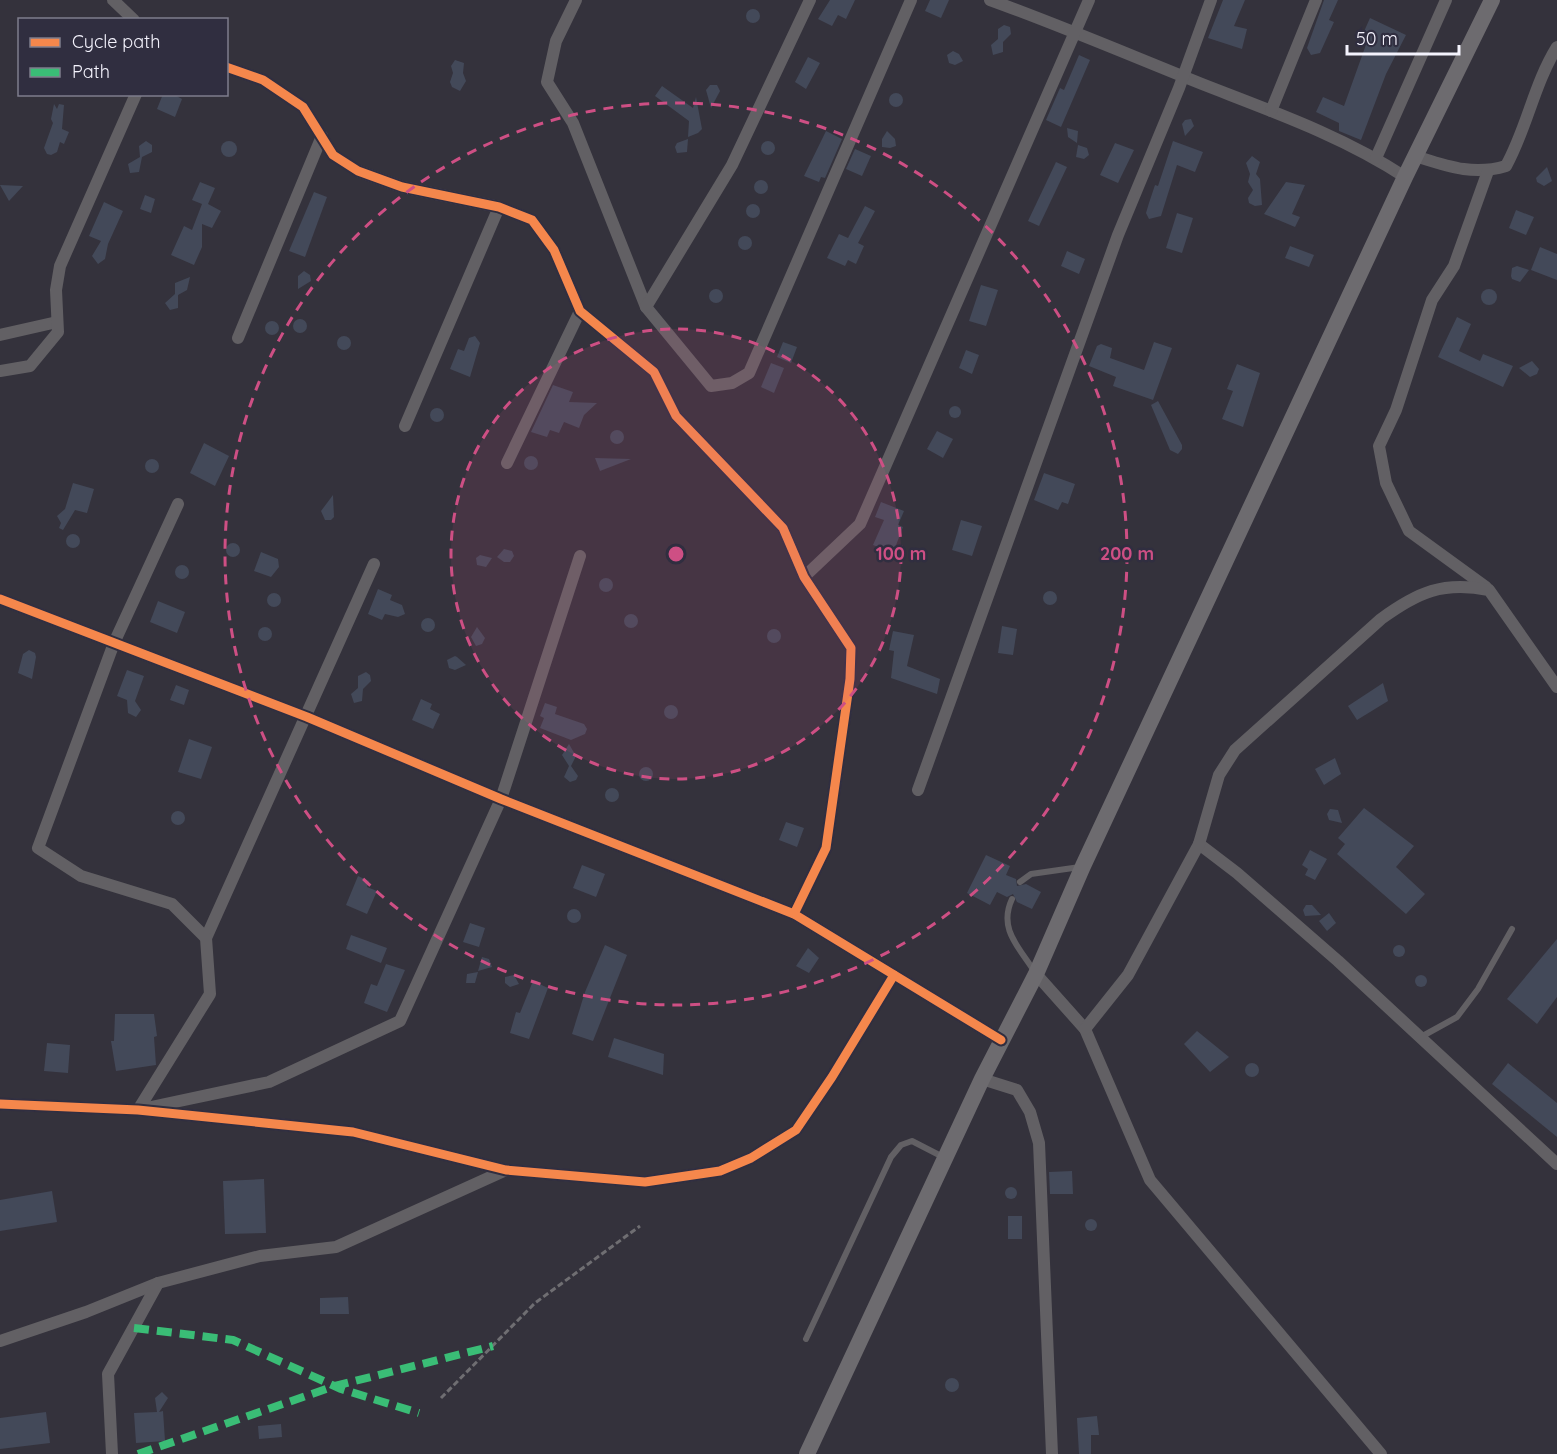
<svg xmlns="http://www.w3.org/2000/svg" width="1557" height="1454" font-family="Quicksand,sans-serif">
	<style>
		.building { fill: #434959 }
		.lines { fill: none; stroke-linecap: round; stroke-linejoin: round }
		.path { stroke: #6f6e72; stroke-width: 3; stroke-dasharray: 6 3; stroke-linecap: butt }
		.lane { stroke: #626064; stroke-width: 6 }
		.street { stroke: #626064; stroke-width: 12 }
		.secondary { stroke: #6d6b6f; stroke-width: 16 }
		.quiet { stroke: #3abd76; stroke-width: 8; stroke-dasharray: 15 8; stroke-linecap: butt }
		.cycleway-casing { stroke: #302e40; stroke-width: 13 }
		.cycleway { stroke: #f5874c; stroke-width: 9 }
		.ring { fill: none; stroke: #ce4f84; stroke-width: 3; stroke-dasharray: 10 8 }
		.centre { fill: #ce4f84; stroke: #302e40; stroke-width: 3 }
		.ring-label { font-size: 18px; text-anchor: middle; font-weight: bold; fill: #ce4f84; stroke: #302e40; stroke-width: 5; stroke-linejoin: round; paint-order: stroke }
	</style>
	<rect width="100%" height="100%" fill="#34323c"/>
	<g class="building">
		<path d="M830,0h25l-9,19 -8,-4 -6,11 -14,-7z"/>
		<path d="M930,0h19l-8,18 -16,-7z"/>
		<path d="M1223,0h22l-11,26 13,3 -5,20 -34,-11z"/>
		<path d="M1324,0h14l-9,20 5,2 -14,31 -9,2 -4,-7z"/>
		<circle cx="753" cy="16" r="7"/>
		<path d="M1370,18l36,17 -20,39 -25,66 -22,-9v-8l-23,-11 7,-15 21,9 24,-67 -6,-3z"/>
		<path d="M1004,25l6,2 1,7 -8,8v10l-10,3 -2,-10 7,-6v-10z"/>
		<path d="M953,51l6,3 4,7 -8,4 -6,-2 -2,-8z"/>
		<path d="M1079,55l11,5 -29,67 -15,-7 14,-32 4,2z"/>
		<path d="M808,57l12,6 -14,26 -11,-7z"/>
		<path d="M455,60l9,3 -1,10 3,8 -6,10 -8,-4 -2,-5 3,-9 -2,-7z"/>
		<path d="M710,85h7l3,6 -9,17 -5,-18z"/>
		<path d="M662,86l31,22 3,-11 6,32 -4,4 -10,4 1,-16 -34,-25z"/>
		<circle cx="896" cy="100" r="7"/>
		<path d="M163,94h10l9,5 -7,18 -18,-8z"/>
		<path d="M54,104l3,5 2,-5 5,1 -2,24 7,3 -5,12 -4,-2 -3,10 -6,3 -4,-1 -3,-6 9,-25 -2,-4z"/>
		<path d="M1191,119l3,7 -9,10 -3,-12 3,-4z"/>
		<path d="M1067,128l11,3 -1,12 -9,-6z"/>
		<path d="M826,131l16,8 -17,39 -4,-1 -2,5 -15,-6z"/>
		<path d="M887,131l8,8 1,7 -6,2 -8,-1v-8z"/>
		<path d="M688,139l-1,13 -10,1 -2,-6 2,-4z"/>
		<circle cx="229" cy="149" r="8"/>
		<path d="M146,141l6,4v7l-10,5 -3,15 -9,1 -2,-9 12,-7 -1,-11z"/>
		<path d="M1173,141l30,11 -8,20 -18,-7 -16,51 -12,3 -3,-6 3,-10 6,-18 3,1z"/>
		<circle cx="768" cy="148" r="7"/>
		<path d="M1115,143l19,7 -16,33 -18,-8z"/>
		<path d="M1078,145l9,3 2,7 -5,4 -8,-2z"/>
		<path d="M855,149l16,7 -9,20 -16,-7z"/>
		<path d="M1252,156l8,6 -4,12 4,5 2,26 -7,1 -6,-3 -1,-5 5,-8 -5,-8 2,-8 -4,-11z"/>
		<path d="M1056,162l11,5 -28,59 -11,-5z"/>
		<path d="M1547,167l5,14 -8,5 -7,-4 -1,-4z"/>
		<circle cx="761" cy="187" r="7"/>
		<path d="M200,182l15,6 -7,16 13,7 -9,17 -10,-4v23l-8,18 -23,-10 13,-29 8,4 10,-26 -10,-4z"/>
		<path d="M1286,182l19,3 -13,29 8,3 -5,10 -31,-13z"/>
		<path d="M0,185l23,1 -14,15z"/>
		<path d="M314,192l13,5 -22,60 -16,-6z"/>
		<path d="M145,195l10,4 -4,14 -11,-4z"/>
		<path d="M104,202l19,9 -15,33 -3,15 -7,5 -6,-8 9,-15 -12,-5z"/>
		<circle cx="753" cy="211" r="7"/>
		<path d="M865,206l10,5 -17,32 6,3 -8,18 -8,-4 -3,6 -18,-8 12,-24 9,4z"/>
		<path d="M1516,210l18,7 -8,18 -17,-7z"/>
		<path d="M1177,213l16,5 -11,35 -16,-5z"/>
		<circle cx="745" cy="243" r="7"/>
		<path d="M1290,246l24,9 -5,12 -24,-9z"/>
		<path d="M1540,247l17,7v26l-26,-10z"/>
		<path d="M1067,251l18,8 -6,15 -18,-8z"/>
		<path d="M1517,266l12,4 -9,12 -8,-3 -1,-3 1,-8z"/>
		<path d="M304,271l6,4 1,6 -13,8v-13z"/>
		<path d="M190,277l-3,13 -9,5v13l-8,2 -5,-7 10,-9v-11z"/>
		<path d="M981,285l17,5 -12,36 -17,-5z"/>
		<circle cx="1489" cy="297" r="8"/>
		<circle cx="716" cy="296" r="7"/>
		<path d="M1457,317l14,7 -12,27 21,10 3,-7 30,12 -10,21 -65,-30z"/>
		<circle cx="300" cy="326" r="7"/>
		<circle cx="272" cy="328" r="7"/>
		<path d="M475,336l5,7 -10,34 -20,-8 8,-20 6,2 5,-13z"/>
		<circle cx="344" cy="343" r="7"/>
		<path d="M783,342l14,5 -6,16 -14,-6z"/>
		<path d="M1154,342l18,6 -19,52 -40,-14 3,-9 -27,-11 8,-20 4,-2 11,4 -2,10 34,12z"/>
		<path d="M966,350l13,5 -7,19 -13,-6z"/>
		<path d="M1532,361l7,8 -2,5 -7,3 -11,-9z"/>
		<path d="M771,363l13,5 -10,25 -13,-6z"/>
		<path d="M1237,364l23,9 -17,54 -21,-8 11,-28 -6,-2z"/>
		<path d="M553,385l20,7 -4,10 28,1 -13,12 -5,13 -15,-6 -5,11 -9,-3 -3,7 -16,-5z"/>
		<path d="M1158,401l24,44v4l-4,5 -8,-4 -19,-45z"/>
		<circle cx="955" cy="412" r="6"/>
		<circle cx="437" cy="415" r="7"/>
		<circle cx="617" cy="437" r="7"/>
		<path d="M937,431l16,8 -10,19 -16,-9z"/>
		<path d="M204,443l25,13 -14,30 -25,-13z"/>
		<circle cx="531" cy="463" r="7"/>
		<path d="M595,458l36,1 -31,12z"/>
		<circle cx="152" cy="466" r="7"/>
		<path d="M1044,473l31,11 -7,20 -6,-2 -4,8 -24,-10z"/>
		<path d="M73,483l21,6 -7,24 -12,-3 -12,20 -4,-2 2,-5 -4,-7 8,-7z"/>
		<path d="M333,495l1,22 -3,3h-6l-4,-9z"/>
		<path d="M881,502l23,9 -6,14 5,2 -10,26 -20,-8 11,-25 -9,-3z"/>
		<path d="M961,520l21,6 -10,30 -20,-6z"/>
		<circle cx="73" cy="541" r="7"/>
		<circle cx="233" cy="550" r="7"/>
		<path d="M504,549l8,2 2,5 -4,6h-6l-7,-5z"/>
		<path d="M261,552l17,7 1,8 -8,10 -17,-6z"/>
		<path d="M480,555l12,3 -6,9 -9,-2 -1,-7z"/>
		<circle cx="182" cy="572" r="7"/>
		<circle cx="606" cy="585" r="7"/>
		<path d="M378,589l14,6 -2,5 12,5 3,9 -7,3 -13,-3 -3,6 -14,-6z"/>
		<circle cx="1050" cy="598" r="7"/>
		<circle cx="274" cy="600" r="7"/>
		<path d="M158,601l27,11 -8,21 -27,-11z"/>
		<circle cx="631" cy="621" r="7"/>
		<circle cx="428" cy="625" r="7"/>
		<path d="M1002,626l15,3 -4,26 -15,-2z"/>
		<circle cx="265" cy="634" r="7"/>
		<path d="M477,627l8,11 -3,6 -6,2 -5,-9z"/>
		<circle cx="774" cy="636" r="7"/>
		<path d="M893,631l21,4 -7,31 33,13 -3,15 -46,-16 3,-27 -5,-1z"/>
		<path d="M29,650l6,3 1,4 -4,22 -14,-6 5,-19z"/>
		<path d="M455,656l2,1 9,8 -11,5 -6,-2 -2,-8z"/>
		<path d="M127,670l17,6 -9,25 6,9 -5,7 -8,-4 -1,-13 -10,-4z"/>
		<path d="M366,672l4,3 1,6 -8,8 -1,12 -8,2 -3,-9 7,-6v-12z"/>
		<path d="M1383,683l5,18 -31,19 -9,-14z"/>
		<path d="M176,685l13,5 -5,15 -14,-5z"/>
		<path d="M421,699l11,5 -2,5 10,5 -7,15 -21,-9z"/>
		<path d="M545,703l12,4 -2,7 29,10 3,5 -2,5 -14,6 -31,-12 4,-10 -4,-2z"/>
		<circle cx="671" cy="712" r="7"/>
		<path d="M189,739l23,8 -11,32 -23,-7z"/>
		<path d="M569,744l7,12 -5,10 7,10 -2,4 -6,2 -6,-5 5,-11 -7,-11z"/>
		<path d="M1335,758l6,16 -17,11 -9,-16z"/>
		<circle cx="646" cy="774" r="7"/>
		<circle cx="612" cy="795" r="7"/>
		<path d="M1364,808l50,38 -18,21 29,27 -19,20 -69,-60 8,-10 -7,-6z"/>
		<path d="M1330,809l8,1 4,13 -13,-3 -2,-6z"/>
		<circle cx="178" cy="818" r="7"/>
		<path d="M786,822l18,6 -7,19 -18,-7z"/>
		<path d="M1310,850l17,9 -12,21 -10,-5 3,-6 -6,-4z"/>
		<path d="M986,855l24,11 -4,9 10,4 1,7 9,-2 15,8 -9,17 -15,-7 -4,-8 -6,3 -10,-5 -7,13 -23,-12z"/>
		<path d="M582,865l23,9 -9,23 -23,-9z"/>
		<path d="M358,876l11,5 -2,6 10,4 -10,23 -21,-9z"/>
		<path d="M1306,905h6l9,10 -16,1 -2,-6z"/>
		<circle cx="574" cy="916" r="7"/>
		<path d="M1329,913l7,10 -9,8 -8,-10z"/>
		<path d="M470,923l15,5 -6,19 -16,-5z"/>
		<path d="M351,935l36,13 -6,15 -35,-14z"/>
		<path d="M1557,939v58l-20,27 -30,-25z"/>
		<circle cx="1399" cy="951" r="6"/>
		<path d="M605,945l22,10 -34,86 -21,-7 13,-42z"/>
		<path d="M808,948l11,10 -10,15 -13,-7z"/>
		<path d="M482,957l7,2 3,8 -14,4z"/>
		<path d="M386,964l19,6 -18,42 -23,-9 7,-19 6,2z"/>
		<path d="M478,972l-3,11h-9l1,-9z"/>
		<circle cx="1421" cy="981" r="6"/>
		<path d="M514,975l5,9 -9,3 -5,-4v-6z"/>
		<path d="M533,981l15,7 -19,51 -19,-6 6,-21 4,1z"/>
		<path d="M115,1014h39l3,22 -3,1 2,28 -40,6 -5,-30h3z"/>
		<path d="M1197,1031l32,26 -19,15 -26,-28z"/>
		<path d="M614,1038l50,16 -1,21 -55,-18z"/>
		<path d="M47,1043l23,2 -2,28 -24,-2z"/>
		<path d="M1508,1063l49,40v34l-65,-53z"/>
		<circle cx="1252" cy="1070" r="7"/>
		<path d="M1072,1171l1,23h-23l-1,-22z"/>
		<path d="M264,1179l2,54 -41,1 -2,-53z"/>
		<circle cx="1011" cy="1193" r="6"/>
		<path d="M52,1191l5,31 -57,9v-31z"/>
		<rect x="1008" y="1216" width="14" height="23"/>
		<circle cx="1091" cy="1225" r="6"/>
		<path d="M348,1297l1,17h-29v-16z"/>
		<circle cx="952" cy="1385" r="7"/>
		<path d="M162,1392l6,6 -9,14 4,-1 2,30 -29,2 -2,-30 23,-1 -2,-14z"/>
		<path d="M46,1412l4,31 -50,6v-31z"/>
		<path d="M1097,1416l2,19h-8v19h-12l-2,-36z"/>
		<path d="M281,1424l1,13 -23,2 -1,-13z"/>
	</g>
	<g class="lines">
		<path class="path" d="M441,1398l94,-95 105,-77"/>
		<g class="lane">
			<path d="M1020,882l11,-8 49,-7"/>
			<path d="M1012,899c-14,30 7,48 22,72"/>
			<path d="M1419,1038l38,-21 21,-28 34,-60"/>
			<path d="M806,1339l85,-182 10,-12 11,-4 33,17"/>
		</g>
		<g class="street">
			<path d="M113,0l21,20"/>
			<path d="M576,0l-20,41 -9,41 26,41 73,184 65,79 21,-3 17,-10 162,-373"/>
			<path d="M990,0c72,26 142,56 212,84 69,27 141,52 203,93"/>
			<path d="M226,67l37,13 40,27 30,48 25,16 44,16 97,20 33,13 22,30 26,61 74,61 22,44 107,112 21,49 47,71 -1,31 -24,169 -32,66"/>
			<path d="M1271,111l45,-111"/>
			<path d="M1415,156c32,10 58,20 91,10 21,-38 28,-82 51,-119"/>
			<path d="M1376,158l70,-158"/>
			<path d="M646,307l86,-142 78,-165"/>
			<path d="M0,335l57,-13"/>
			<path d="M238,338l84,-202"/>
			<path d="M0,371l30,-5 28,-34 -2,-42 4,-24 76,-172"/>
			<path d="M405,426l94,-219"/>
			<path d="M507,463l73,-152"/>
			<path d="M804,577l56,-53 229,-524"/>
			<path d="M1486,587l-77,-56 -23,-48 -7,-37 17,-36 36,-110 22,-34 34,-95"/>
			<path d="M0,599l307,118 194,82 293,115 207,126"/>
			<path d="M918,790l200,-555 61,-147 32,-88"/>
			<path d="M1199,844l38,29 101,88 219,203"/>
			<path d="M206,938l168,-374"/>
			<path d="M1036,974l49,55 65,151 231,274"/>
			<path d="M1085,1029l43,-54 71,-131 20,-69 16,-25 146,-131c37,-27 62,-38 108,-29l68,97"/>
			<path d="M982,1079l35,11 13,22 9,31 13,311"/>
			<path d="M0,1104l138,6 215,22 153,38 139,12 75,-11 31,-13 45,-28 36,-53 62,-102"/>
			<path d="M151,1107l118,-25 131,-61 101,-222 79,-243"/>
			<path d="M138,1110l72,-116 -4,-56 -34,-34 -91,-28 -43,-28 76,-205 64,-139"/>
			<path d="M0,1341l86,-29 72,-29 102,-27 76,-9 170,-77"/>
			<path d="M112,1454l-4,-80 50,-91"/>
		</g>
		<path class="secondary" d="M807,1454l175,-375 54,-105 47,-108 322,-689 87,-177"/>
		<g class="quiet">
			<path d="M134,1328l99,12 108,49 78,24"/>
			<path d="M138,1454l197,-68 158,-40"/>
		</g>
		<defs>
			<g id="cycleway">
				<path d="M226,67l37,13 40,27 30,48 25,16 44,16 97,20 33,13 22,30 26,61 74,61 22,44 107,112 21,49 47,71 -1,31 -24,169 -32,66"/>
				<path d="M0,599l307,118 194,82 293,115 207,126"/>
				<path d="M0,1104l138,6 215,22 153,38 139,12 75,-11 31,-13 45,-28 36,-53 62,-102"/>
			</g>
		</defs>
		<use href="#cycleway" class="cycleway-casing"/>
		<use href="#cycleway" class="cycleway"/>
	</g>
	<circle cx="676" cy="554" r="225" fill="#ce4f84" fill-opacity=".12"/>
	<g class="ring">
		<circle cx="676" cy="554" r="225"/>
		<circle cx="676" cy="554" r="451"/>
	</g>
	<circle cx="676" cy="554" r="9" class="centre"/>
	<g class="ring-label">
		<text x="901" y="560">100 m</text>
		<text x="1127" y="560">200 m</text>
	</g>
	<rect x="18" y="18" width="210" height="78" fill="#302e40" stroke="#7e7d8c" stroke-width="1.5"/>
	<rect x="30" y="38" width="30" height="9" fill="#f5874c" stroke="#7e7d8c" stroke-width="1.5"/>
	<text x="72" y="48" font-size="18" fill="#f4f3fd">Cycle path</text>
	<rect x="30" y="68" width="30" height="9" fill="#3abd76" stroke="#7e7d8c" stroke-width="1.5"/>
	<text x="72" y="78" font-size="18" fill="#f4f3fd">Path</text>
	<path d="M1347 45v9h112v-9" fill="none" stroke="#f4f3fd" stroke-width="3"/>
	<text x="1356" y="45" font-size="18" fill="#f4f3fd" stroke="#302e40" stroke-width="4.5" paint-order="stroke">50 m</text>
</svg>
